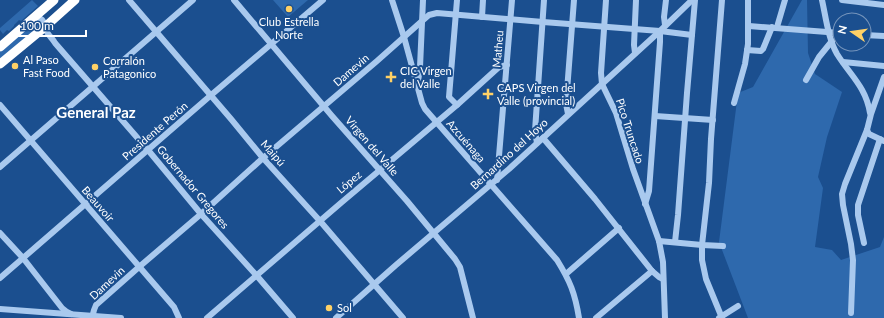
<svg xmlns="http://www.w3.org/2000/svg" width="884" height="318" font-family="Lato,sans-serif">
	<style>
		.green { fill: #2e69ad }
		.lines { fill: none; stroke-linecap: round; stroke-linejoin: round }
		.minor { stroke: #a9c9ee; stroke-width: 6 }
		.highway { stroke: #fff; stroke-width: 9 }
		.poi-dot { fill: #ffd166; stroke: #1b4f8f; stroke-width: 1.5 }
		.labels { text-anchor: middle; stroke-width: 4; stroke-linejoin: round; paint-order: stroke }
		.poi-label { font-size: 11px; fill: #fff; stroke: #1b4f8f; text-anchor: start }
		.street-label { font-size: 11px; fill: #fff; stroke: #1b4f8f }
		.district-label { font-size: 15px; font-weight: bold; fill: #fff; stroke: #1b4f8f }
	</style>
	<rect width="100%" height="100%" fill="#1b4f8f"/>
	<g class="green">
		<path d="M32,0l6,6 -17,15 -2,-1 -5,5v1l-5,5 -2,-1 -4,4 -3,-4v-2z"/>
		<path d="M273,0h35l-20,17z"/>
		<path d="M802,0h5l1,53 7,21 27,18 -15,45 -9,40 5,11 -8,59 17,3 9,10 39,-13 4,-10v81h-136l-29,-76 19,-149 15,-6z"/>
		<path d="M36,21h2l2,2 -2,4 -38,32v-7z"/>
	</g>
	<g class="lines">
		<g class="minor">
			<path d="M129,0l102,119 32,39 57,63 83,97"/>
			<path d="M234,0l98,116 75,85 48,58 5,8 13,51"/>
			<path d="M392,0l12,37 18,66 3,6 132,151c13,21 18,33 22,58"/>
			<path d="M606,0l-5,73 1,11 14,29 17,56 26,72 4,21 2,56"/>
			<path d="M822,0c4,18 6,38 15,54 13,21 29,33 33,59"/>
			<path d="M842,0l42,5"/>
			<path d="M482,17l1,-17"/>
			<path d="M33,19c11,-4 11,5 14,13 2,4 6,7 8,11l93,107 53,64 56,62 36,42"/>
			<path d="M665,25l-1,-8 2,-17"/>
			<path d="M749,26l91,7"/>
			<path d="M777,27l8,-27"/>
			<path d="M864,35l20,1"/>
			<path d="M747,50l14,1 2,-2 9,-22"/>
			<path d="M635,53l-1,-8 2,-45"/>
			<path d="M843,62l41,4"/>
			<path d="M806,80l13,-23 13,-16"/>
			<path d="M418,82l2,-15 3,-67"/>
			<path d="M734,103l11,-39 3,-20v-44"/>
			<path d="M0,105l174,202 5,11"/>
			<path d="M457,105l-8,-8 8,-97"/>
			<path d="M568,114l-2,-10 8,-104"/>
			<path d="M655,116l58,4"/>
			<path d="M867,130l2,4 15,7"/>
			<path d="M543,138l52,61 57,72 7,6 4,2"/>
			<path d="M537,143l-2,-12 9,-131"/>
			<path d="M0,167l193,-167"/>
			<path d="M497,180l15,-180"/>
			<path d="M645,204l4,-13 11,-149v-11"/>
			<path d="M0,233l23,25 39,50 5,4 4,2"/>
			<path d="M659,241l43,4 21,1"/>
			<path d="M675,242l3,-27 9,-122 8,-93"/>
			<path d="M864,243l-6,-28v-10l22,-66"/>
			<path d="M566,274l53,-46"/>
			<path d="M0,278l210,-182 113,-96"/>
			<path d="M0,309l121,9"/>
			<path d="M851,313l2,-53 -2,-16 -8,-39 -1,-11 3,-10 22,-54 4,-16 13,-37"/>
			<path d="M92,318l2,-8 2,-5 43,-38 62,-53 62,-56 114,-97 45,-40 7,-6 8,-2 106,9 117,9 32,4"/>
			<path d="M207,318l135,-116 115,-97 42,-38 8,-2"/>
			<path d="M336,318l60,-53 113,-96 151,-138 32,-31"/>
			<path d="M596,318l56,-47"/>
			<path d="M719,318l19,-12"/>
			<path d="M722,318l-16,-39 -4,-19v-15l7,-62 2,-44 11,-139"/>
		</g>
		<g class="highway">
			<path d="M0,47l54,-47"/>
			<path d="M0,64l46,-38 29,-26"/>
		</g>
	</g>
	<g class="poi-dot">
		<circle cx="289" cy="9" r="4"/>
		<circle cx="15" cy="66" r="4"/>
		<circle cx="95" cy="67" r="4"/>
		<path d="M389 71h4v4h4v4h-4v4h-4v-4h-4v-4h4z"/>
		<path d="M486 88h4v4h4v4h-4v4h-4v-4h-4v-4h4z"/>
		<circle cx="329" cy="308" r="4"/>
	</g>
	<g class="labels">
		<g class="poi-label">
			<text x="289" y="26" text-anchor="middle">Club Estrella<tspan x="289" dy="13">Norte</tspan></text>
			<text x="23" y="64">Al Paso<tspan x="23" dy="13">Fast Food</tspan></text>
			<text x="103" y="65">Corralón<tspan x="103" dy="13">Patagonico</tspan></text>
			<text x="400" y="75">CIC Virgen<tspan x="400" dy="13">del Valle</tspan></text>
			<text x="497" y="92">CAPS Virgen del<tspan x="497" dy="13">Valle (provincial)</tspan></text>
			<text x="337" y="312">Sol</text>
		</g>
		<g class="street-label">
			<text transform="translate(498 49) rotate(-85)" y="4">Matheu</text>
			<text transform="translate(351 70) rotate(-41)" y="4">Damevin</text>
			<text transform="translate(155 131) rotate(-41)" y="4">Presidente Perón</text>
			<text transform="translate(630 131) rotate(72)" y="4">Pico Truncado</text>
			<text transform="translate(466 141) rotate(49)" y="4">Azcuénaga</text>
			<text transform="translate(372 146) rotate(49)" y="4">Virgen del Valle</text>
			<text transform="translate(273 153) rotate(49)" y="4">Maipú</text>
			<text transform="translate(509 154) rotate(-42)" y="4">Bernardino del Hoyo</text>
			<text transform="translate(349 182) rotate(-40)" y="4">López</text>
			<text transform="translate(193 187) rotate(50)" y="4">Gobernador Gregores</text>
			<text transform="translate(98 204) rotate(49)" y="4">Beauvoir</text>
			<text transform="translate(107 283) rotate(-43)" y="4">Damevin</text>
		</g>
		<g class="district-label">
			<text x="96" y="118">General Paz</text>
		</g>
	</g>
	<g transform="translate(852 32) rotate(283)"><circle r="19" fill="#1b4f8f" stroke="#7695bc"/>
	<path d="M0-3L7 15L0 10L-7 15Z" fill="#ffd166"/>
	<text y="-6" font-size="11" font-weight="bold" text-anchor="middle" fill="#ffffff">N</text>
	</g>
	<path d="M14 30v6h72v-6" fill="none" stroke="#ffffff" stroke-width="2"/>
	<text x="20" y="30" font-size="12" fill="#ffffff" stroke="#1b4f8f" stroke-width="3" paint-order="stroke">100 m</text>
</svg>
